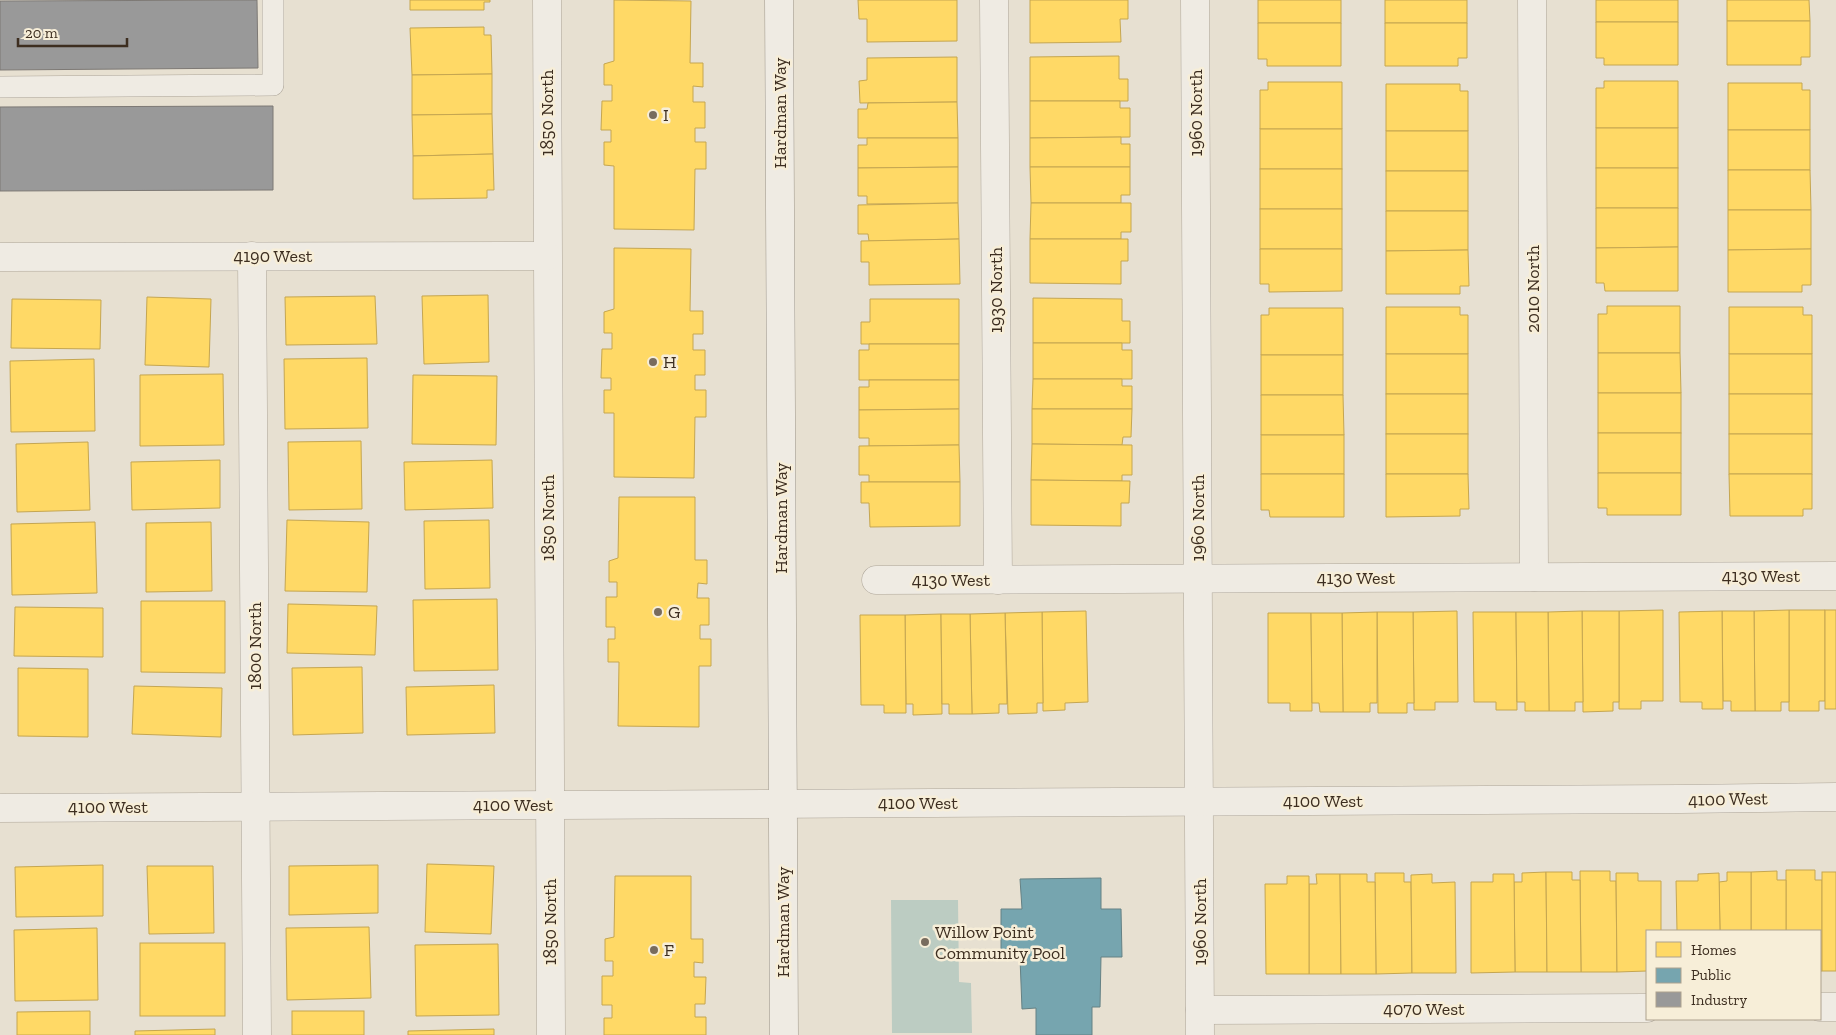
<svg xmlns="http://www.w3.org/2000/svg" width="1836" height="1035" font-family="'Zilla Slab',serif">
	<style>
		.water { fill: #bcccc2 }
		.homes { fill: #ffd966; stroke: #c5a651 }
		.public { fill: #76a5af; stroke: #658184 }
		.industry { fill: #999; stroke: #7d7975 }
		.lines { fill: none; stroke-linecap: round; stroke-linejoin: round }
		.lane-casing { stroke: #ada599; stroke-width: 22 }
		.street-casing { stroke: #ada599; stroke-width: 29 }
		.secondary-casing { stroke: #9c958a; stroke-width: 29 }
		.lane { stroke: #efebe3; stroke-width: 21 }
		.street { stroke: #efebe3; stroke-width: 28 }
		.secondary { stroke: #efebe3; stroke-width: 28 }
		.poi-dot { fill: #786c5e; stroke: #f7eed8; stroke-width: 2 }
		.labels { text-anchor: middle; stroke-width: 5; stroke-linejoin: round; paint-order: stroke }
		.street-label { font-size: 18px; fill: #3d2e20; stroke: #f7eed8 }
		.poi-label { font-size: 18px; fill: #3d2e20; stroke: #f7eed8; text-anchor: start }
	</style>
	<rect width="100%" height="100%" fill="#e7e0d1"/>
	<path class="water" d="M891,900h67l1,82 12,1 1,50h-80z"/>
	<g class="homes">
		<path d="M410,0h80v2h-6v8h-74z"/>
		<path d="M614,0l77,1 -1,62h13v24l-10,-1v16h12v26h-10v14h11v27h-11l-1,61 -80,-1v-63l-10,-1v-23h7v-12h-10l1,-29h10v-16h-8v-21l10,-3z"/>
		<path d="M858,0h99v41l-90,1v-23h-8z"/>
		<path d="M1030,0h98v19h-8l1,23 -91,1z"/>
		<rect x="1258" y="0" width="83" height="23"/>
		<rect x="1385" y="0" width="82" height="23"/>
		<rect x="1596" y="0" width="82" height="22"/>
		<path d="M1727,0h82l1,21h-83z"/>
		<path d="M1727,21h83v36h-9v8h-74z"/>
		<path d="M1596,22h82v43h-74v-7h-8z"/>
		<path d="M1258,23h83v43h-74v-7h-9z"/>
		<path d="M1385,23h82v35h-9v8h-73z"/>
		<path d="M484,27v8h7l1,39 -80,1 -2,-47z"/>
		<path d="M1119,56v23h9v22h-98v-44z"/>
		<path d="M957,57v45l-97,1 -1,-22 8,-1v-22z"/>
		<path d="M492,74v40l-80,1v-40z"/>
		<path d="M1604,81h74v47h-82v-40h8z"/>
		<path d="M1268,82h74v47h-82v-39h8z"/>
		<path d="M1728,83h74v7h8v40h-82z"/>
		<path d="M1386,84h74v7h8v40h-82z"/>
		<path d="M1030,101h90v7h10v29l-100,1z"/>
		<path d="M957,102l1,36h-100v-29h9l1,-6z"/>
		<path d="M492,114l1,40 -80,2 -1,-41z"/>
		<rect x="1596" y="128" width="82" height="40"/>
		<rect x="1260" y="129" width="82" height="40"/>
		<rect x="1728" y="130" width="82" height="40"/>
		<rect x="1386" y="131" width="82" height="40"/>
		<path d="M1121,137v7h9v23h-100v-29z"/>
		<path d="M867,138h91v29l-100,1v-23h9z"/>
		<path d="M493,154l1,36h-7v8l-74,1v-43z"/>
		<path d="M958,167v36l-91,1v-8h-9v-28z"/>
		<path d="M1030,167h100v28h-9v8h-90z"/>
		<rect x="1596" y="168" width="82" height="40"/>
		<rect x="1260" y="169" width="82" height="40"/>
		<path d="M1728,170h82l1,40h-83z"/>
		<rect x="1386" y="171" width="82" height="40"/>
		<path d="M958,203l1,36 -90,2 -1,-7h-10v-29z"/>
		<path d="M1031,203h100v29h-10v7h-91z"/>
		<path d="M1596,208h82v39l-82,1z"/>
		<rect x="1260" y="209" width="82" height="40"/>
		<path d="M1728,210h83v39l-83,1z"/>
		<path d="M1386,211h82v39l-82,1z"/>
		<path d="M959,239l1,45 -91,1v-23h-8v-21z"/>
		<path d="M1030,239h98v22h-7v23l-91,-1z"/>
		<path d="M1678,247v44h-73l-1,-8h-8v-35z"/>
		<path d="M614,248l77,1 -1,62h13v23h-10v16h12v25h-10v15h11v27h-11l-1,61 -80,-1v-64h-10v-23h7v-12h-10l1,-29h10v-16h-8v-21l10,-3z"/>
		<path d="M1260,249h82v42l-73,1v-8h-9z"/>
		<path d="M1811,249v36h-9v7h-74v-42z"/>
		<path d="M1468,250l1,36h-9v8h-74v-43z"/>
		<path d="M488,295l1,67 -65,2 -2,-68z"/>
		<path d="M375,296l2,48 -91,1 -1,-48z"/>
		<path d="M147,297l64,2 -2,68 -64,-2z"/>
		<path d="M1033,298l89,1v22h8v22h-97z"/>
		<path d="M12,299l89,1 -1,49 -89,-1z"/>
		<path d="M870,299h89v45h-98v-22h9z"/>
		<path d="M1607,306h73v47h-82v-39h9z"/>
		<path d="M1386,307h74v8h8v39h-82z"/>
		<path d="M1729,307h74v8h9v39h-83z"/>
		<path d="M1269,308h74v47h-82v-40h8z"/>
		<path d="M1033,343h89v7h10v29h-99z"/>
		<path d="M869,344h90v36h-100v-30h10z"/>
		<path d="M1598,353h82l1,40h-83z"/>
		<rect x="1386" y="354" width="82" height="40"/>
		<rect x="1729" y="354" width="83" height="40"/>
		<rect x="1261" y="355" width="82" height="40"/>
		<path d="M367,358l1,70 -83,1 -1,-70z"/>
		<path d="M94,359l1,72 -84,1 -1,-71z"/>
		<path d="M223,374l1,71 -84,1v-71z"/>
		<path d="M413,375l84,1 -1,69 -84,-1z"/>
		<path d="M1033,379h89v7h10v23h-100z"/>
		<path d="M869,380h90v29l-100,1v-23h10z"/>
		<rect x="1598" y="393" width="83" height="40"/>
		<rect x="1386" y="394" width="82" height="40"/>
		<rect x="1729" y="394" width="83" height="40"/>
		<path d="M1261,395h82l1,40h-83z"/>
		<path d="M959,409v36l-90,1v-8h-10v-28z"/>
		<path d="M1032,409h100l-1,28h-8l-1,8 -90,-1z"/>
		<rect x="1598" y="433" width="83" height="40"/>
		<rect x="1386" y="434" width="82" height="40"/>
		<rect x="1729" y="434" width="83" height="40"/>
		<rect x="1261" y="435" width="83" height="39"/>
		<path d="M361,441l1,68 -73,1 -1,-68z"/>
		<path d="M88,442l2,68 -73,2 -1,-68z"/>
		<path d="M1032,444l100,1v30h-10v6l-91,-1z"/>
		<path d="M959,445l1,37h-91v-7h-10v-29z"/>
		<path d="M220,460v48l-88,2 -1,-48z"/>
		<path d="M492,460l1,48 -88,2 -1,-48z"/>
		<path d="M1598,473h83v42h-74v-7h-9z"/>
		<path d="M1261,474h83v43h-74l-1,-7h-8z"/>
		<path d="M1386,474h82l1,35h-9v7l-74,1z"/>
		<path d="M1729,474h83v35h-9v7h-73z"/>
		<path d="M1031,480l99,1 -1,22h-8v23l-90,-1z"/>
		<path d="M861,482h99v44l-90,1 -1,-24h-8z"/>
		<path d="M619,497h76v63h12v24l-9,-1 -1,15h12v27h-9v14h11v27h-12v61l-81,-1 1,-64h-11v-23h7v-12h-9v-30h11v-15h-8v-21l9,-3z"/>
		<path d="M287,520l82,2 -2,70 -82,-1z"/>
		<path d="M489,520l1,68 -65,1 -1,-68z"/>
		<path d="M95,522l2,71 -85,2 -1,-71z"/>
		<path d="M211,522l1,69 -66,1v-69z"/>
		<path d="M497,599l1,71 -84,1 -1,-71z"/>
		<path d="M141,601h84v72l-84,-1z"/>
		<path d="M288,604l89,2 -2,49 -88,-2z"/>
		<path d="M15,607l88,1v49l-89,-1z"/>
		<path d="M1663,610v91h-22v8h-22v-98z"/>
		<path d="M1789,610h36v91h-6v10h-30z"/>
		<path d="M1789,610v92h-8v9h-26l-1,-100z"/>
		<rect x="1825" y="610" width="11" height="99"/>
		<path d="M1086,611l2,91 -23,1v7l-22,1 -1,-99z"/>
		<path d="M1457,611l1,91h-23v8h-21l-1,-98z"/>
		<path d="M1582,611h37v91h-6v9l-30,1z"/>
		<path d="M1582,611l1,91h-8v9h-26l-1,-99z"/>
		<path d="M1722,611h32l1,100h-24v-10h-8z"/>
		<path d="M1722,611l1,98h-21v-7h-22l-1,-90z"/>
		<path d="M1042,612l1,91h-6v10l-29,1 -3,-101z"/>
		<path d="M1377,612h36l1,91h-7v10h-29z"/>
		<path d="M1377,612v91h-7v9h-27l-1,-99z"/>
		<path d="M1473,612h43l1,98h-21v-8h-22z"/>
		<path d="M1516,612h32l1,99h-24v-9h-8z"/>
		<path d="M1005,613l2,91h-8v9l-27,1 -2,-100z"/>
		<path d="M1268,613h43l1,98h-22v-8h-22z"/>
		<path d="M1311,613h31l1,99h-23l-1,-9h-7z"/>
		<path d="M941,614l1,100 -29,1v-11h-7l-1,-89z"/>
		<path d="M941,614h29l2,100h-23v-10h-7z"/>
		<path d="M860,615h45l1,98h-22v-8h-23z"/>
		<path d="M362,667l1,66 -70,2 -1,-67z"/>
		<path d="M18,668l70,1v68l-70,-1z"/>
		<path d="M494,685l1,48 -88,2 -1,-48z"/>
		<path d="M134,686l88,2 -1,49 -89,-3z"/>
		<path d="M427,864l67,2 -3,68 -66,-2z"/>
		<path d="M103,865v51l-87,1 -1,-50z"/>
		<path d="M378,865v48l-89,2v-49z"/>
		<path d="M147,866h66l1,67 -65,1z"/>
		<path d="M1786,870h29v10h7v91h-2v-40h-34z"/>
		<path d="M1580,871h30v10h6l1,91h-36z"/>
		<path d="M1777,871v9h9v51h-35v-59z"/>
		<path d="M1546,872l1,100h-32l-1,-90h8v-9z"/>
		<path d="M1546,872h26v8h8l1,92h-34z"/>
		<path d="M1727,872h24v59h-31l-1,-49 8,-1z"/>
		<rect x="1822" y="872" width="14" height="99"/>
		<path d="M1375,873h29v9h7l1,91 -36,1z"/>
		<path d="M1616,873h22v8h23v50h-14v40l-30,1z"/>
		<path d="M1719,873l1,58h-43l-1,-50h22v-7z"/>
		<path d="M1316,874h24l1,100h-32v-90h8z"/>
		<path d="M1340,874h27v8h8l1,92h-35z"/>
		<path d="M1432,874v9l23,-1 1,91h-44l-1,-98z"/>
		<path d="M1493,874h21l1,98 -44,1v-91h22z"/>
		<path d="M615,876h76v63h12v24l-9,-1v15h12l-1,27h-10v13h11v18h-102v-17h8v-13h-10v-29h11v-15h-8v-22l9,-2z"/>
		<path d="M1287,876h22v98h-43l-1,-90h22z"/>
		<path d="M369,927l2,71 -84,2 -1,-72z"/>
		<path d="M97,928l1,72 -83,1 -1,-71z"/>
		<rect x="140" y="943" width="85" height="73"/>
		<path d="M498,944l1,71 -83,1 -1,-71z"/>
		<path d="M90,1011v24h-73v-23z"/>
		<rect x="292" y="1011" width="72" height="24"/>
		<path d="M215,1029v6h-80v-4z"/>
		<path d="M494,1029v6h-86v-4z"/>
	</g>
	<path class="public" d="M1101,878v31h20l1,48h-21l-1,50h-8v28h-56v-27l-14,1 -2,-51h-19v-49h21l-2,-30z"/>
	<g class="industry">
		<path d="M257,0l1,68 -258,2v-69z"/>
		<path d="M273,106v84l-273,1v-84z"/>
	</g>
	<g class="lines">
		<defs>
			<path id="lane" d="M0,87l273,-2v-85"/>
			<g id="street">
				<path d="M547,0l4,1035"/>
				<path d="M994,0l4,580"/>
				<path d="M1195,0l5,1035"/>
				<path d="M1532,0l2,577"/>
				<path d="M252,256l5,779"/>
				<path d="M0,257l547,-1"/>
				<path d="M876,580l960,-4"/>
				<path d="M0,808l1681,-9 155,-2"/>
				<path d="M1820,1007h16"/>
				<path d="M1200,1010l447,-2"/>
			</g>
			<path id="secondary" d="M779,0l5,1035"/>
		</defs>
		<use href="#lane" class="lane-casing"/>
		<use href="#street" class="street-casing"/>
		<use href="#secondary" class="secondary-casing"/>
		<use href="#lane" class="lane"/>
		<use href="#street" class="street"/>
		<use href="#secondary" class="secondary"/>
	</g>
	<g class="poi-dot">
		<circle cx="653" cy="115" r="5"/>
		<circle cx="653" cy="362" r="5"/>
		<circle cx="658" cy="612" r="5"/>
		<circle cx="925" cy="942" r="5"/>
		<circle cx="654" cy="950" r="5"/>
	</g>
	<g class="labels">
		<g class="street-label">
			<text transform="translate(547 113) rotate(-90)" y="6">1850 North</text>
			<text transform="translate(780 113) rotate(-90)" y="6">Hardman Way</text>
			<text transform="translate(1196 113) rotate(-90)" y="6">1960 North</text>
			<text x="273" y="262">4190 West</text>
			<text transform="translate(1533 289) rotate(-90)" y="6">2010 North</text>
			<text transform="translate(996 290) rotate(-90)" y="6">1930 North</text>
			<text transform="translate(548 518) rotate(-90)" y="6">1850 North</text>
			<text transform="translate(781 518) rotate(-90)" y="6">Hardman Way</text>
			<text transform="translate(1198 518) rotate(-90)" y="6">1960 North</text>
			<text x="1761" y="582">4130 West</text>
			<text x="1356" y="584">4130 West</text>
			<text x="951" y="586">4130 West</text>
			<text transform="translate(255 646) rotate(-90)" y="6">1800 North</text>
			<text transform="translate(1728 799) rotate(-1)" y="6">4100 West</text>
			<text x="1323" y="807">4100 West</text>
			<text x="918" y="809">4100 West</text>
			<text x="513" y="811">4100 West</text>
			<text x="108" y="813">4100 West</text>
			<text transform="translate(550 922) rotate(-90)" y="6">1850 North</text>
			<text transform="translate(783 922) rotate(-90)" y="6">Hardman Way</text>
			<text transform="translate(1200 922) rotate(-90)" y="6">1960 North</text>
			<text x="1424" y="1015">4070 West</text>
		</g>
		<g class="poi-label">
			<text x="663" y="121">I</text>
			<text x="663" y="368">H</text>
			<text x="668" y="618">G</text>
			<text x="935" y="938">Willow Point<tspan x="935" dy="21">Community Pool</tspan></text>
			<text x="664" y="956">F</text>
		</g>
	</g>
	<rect x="1646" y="930" width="175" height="90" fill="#f7eed8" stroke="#ada18e"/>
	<rect x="1656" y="942" width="25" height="15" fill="#ffd966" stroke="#ada18e"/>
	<text x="1691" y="955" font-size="15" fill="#3d2e20">Homes</text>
	<rect x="1656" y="968" width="25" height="15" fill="#76a5af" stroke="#ada18e"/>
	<text x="1691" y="980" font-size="15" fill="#3d2e20">Public</text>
	<rect x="1656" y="992" width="25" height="15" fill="#999999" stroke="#ada18e"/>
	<text x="1691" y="1005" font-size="15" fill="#3d2e20">Industry</text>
	<path d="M18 38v8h109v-8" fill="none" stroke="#3d2e20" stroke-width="2.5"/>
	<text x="25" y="38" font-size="15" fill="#3d2e20" stroke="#f7eed8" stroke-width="4" paint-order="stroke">20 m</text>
</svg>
